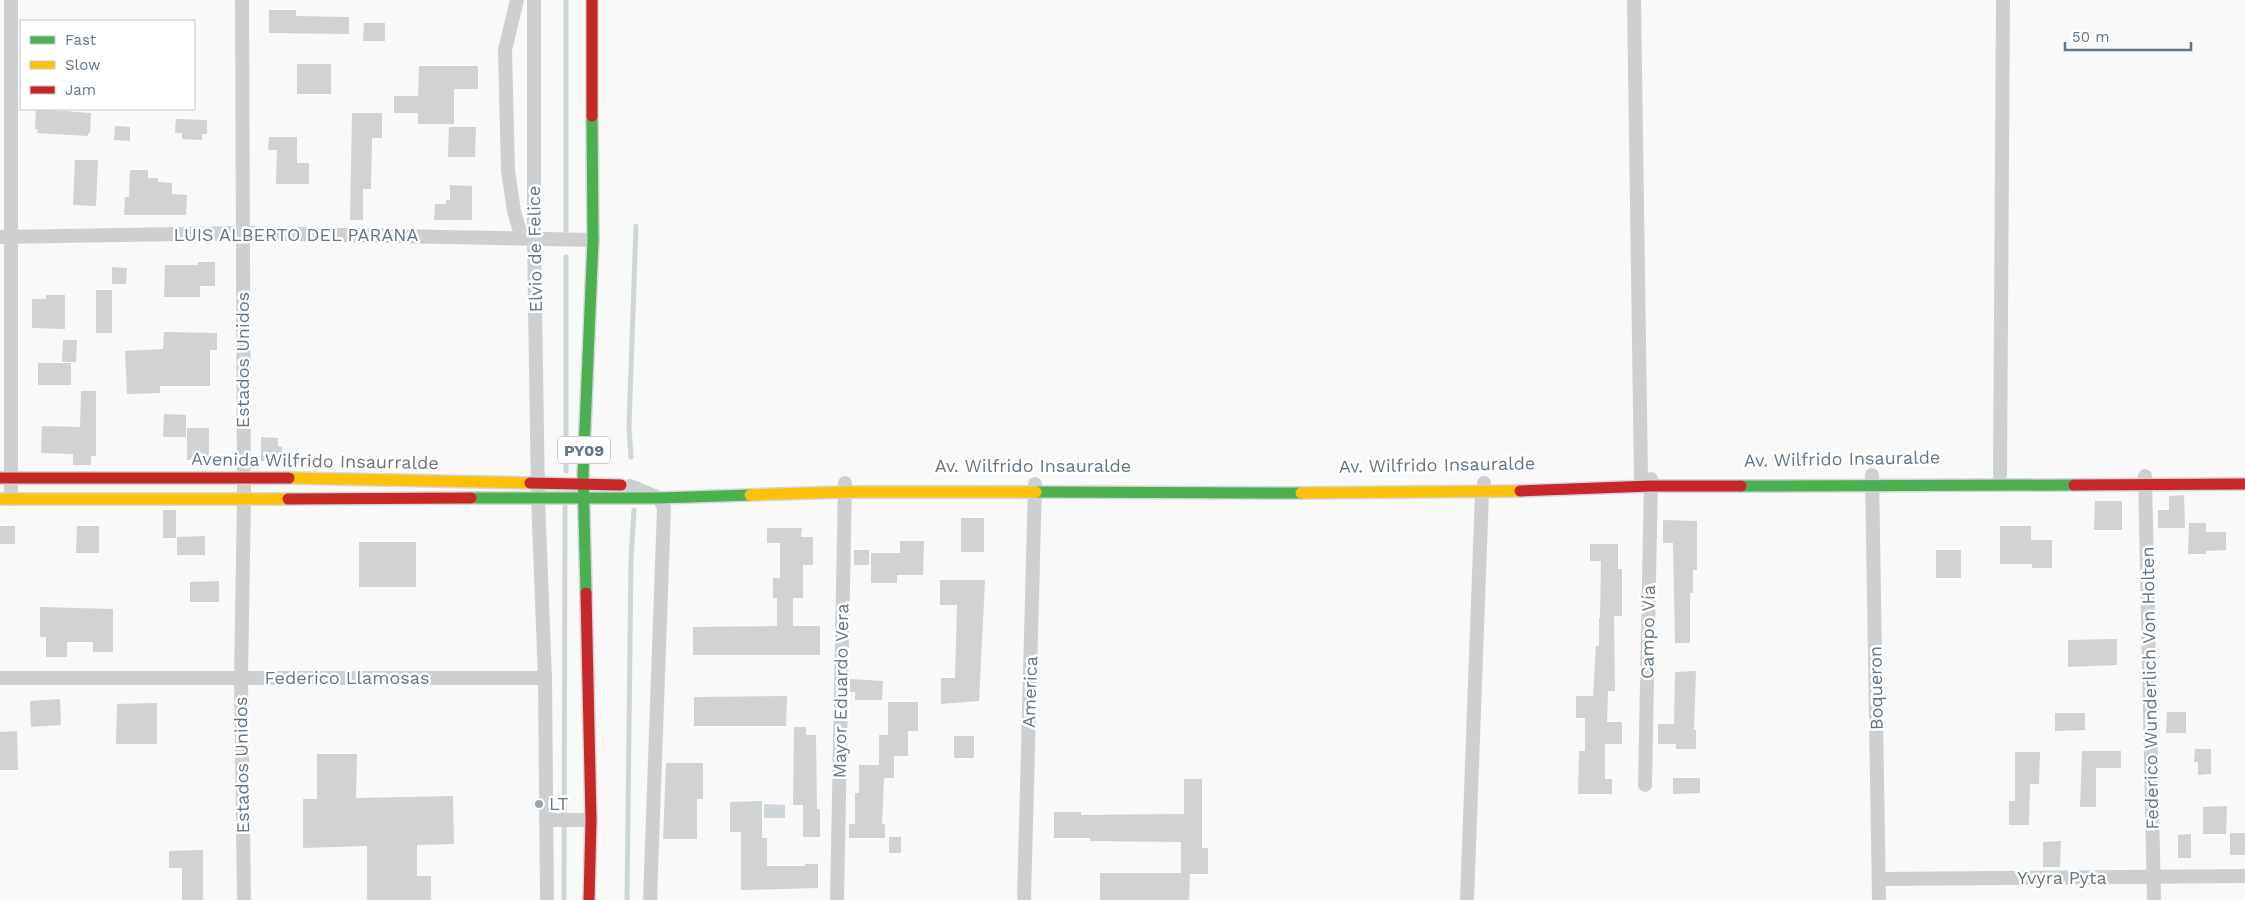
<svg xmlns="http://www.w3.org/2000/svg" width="2245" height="900" font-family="'Work Sans',sans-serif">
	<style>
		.water { fill: #ced6d9 }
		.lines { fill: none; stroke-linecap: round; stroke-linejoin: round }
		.stream { stroke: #ced6d9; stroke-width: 5 }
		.building { fill: #d0d2d3 }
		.fast-casing { stroke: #d5d6d7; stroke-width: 14 }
		.slow-casing { stroke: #d5d6d7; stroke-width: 14 }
		.jam-casing { stroke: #d5d6d7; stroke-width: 14 }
		.street { stroke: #cecfd0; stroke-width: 14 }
		.fast { stroke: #4caf50; stroke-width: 11 }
		.slow { stroke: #ffc107; stroke-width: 11 }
		.jam { stroke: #c62828; stroke-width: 11 }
		.poi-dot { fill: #99a4ac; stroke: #fff; stroke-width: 2 }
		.labels { text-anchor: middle; stroke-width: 5; stroke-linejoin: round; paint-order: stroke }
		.shield { fill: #fff; stroke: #939fa8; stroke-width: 1 }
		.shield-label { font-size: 16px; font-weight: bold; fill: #657683 }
		.street-label { font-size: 18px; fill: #657683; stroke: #fff }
		.poi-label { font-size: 18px; fill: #657683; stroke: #fff; text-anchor: start }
	</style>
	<rect width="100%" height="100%" fill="#f9f9f9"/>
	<path class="water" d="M764,804l21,1v13h-21z"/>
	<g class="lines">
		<g class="stream">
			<path d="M566,230v-230"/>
			<path d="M631,457l-2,-30 7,-201"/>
			<path d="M566,471v-214"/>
			<path d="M564,900l1,-397"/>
			<path d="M627,900l4,-341 3,-49"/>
		</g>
	</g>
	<g class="building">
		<path d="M269,10h27v6l53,1v17l-80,-1z"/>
		<path d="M364,23h21v18h-22z"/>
		<rect x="297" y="64" width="34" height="30"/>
		<path d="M419,66h59v23h-24v35h-36v-11h-24v-17h24z"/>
		<path d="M36,109l55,4 -1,20h-2v3l-51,-3 1,-4h-3z"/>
		<path d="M352,113h30v25h-10l-1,51h-8v31h-13z"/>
		<path d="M176,119l31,1v14h-5v6l-20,-1v-6h-7z"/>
		<path d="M115,126l15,1v14l-16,-1z"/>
		<path d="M449,127h27l-1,30h-27z"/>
		<path d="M269,137h28v26h12v21h-33l1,-34h-9z"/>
		<path d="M75,160h23l-2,46 -23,-1z"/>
		<path d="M130,170h18v8h10v4l14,1v11l15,1 -1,20h-62l1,-18h4z"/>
		<path d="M450,185l22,1v34h-38l1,-16h11v-4h4z"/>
		<path d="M198,262h17v24h-15v11h-36l1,-32h33z"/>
		<path d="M112,267l15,1 -1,16h-14z"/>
		<rect x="96" y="290" width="16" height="43"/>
		<path d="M46,295h19v34l-33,-1v-29h14z"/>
		<path d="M164,332l53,1v17h-7v36h-50v7l-33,1 -2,-43 38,-2z"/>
		<path d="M63,340h14l-1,22h-14z"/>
		<rect x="38" y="363" width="33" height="22"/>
		<path d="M81,391h15v65h-5v9h-18v-11l-32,-1 1,-27 38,1z"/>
		<path d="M164,414l22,1v22h-23z"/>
		<rect x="187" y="428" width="22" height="32"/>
		<path d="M261,437l17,1v8l4,1 -1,14h-20z"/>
		<path d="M2184,495l1,33h-27v-18h11v-14z"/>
		<path d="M2095,501h27v29h-28z"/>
		<rect x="163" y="510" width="13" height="28"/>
		<rect x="961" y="518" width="23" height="34"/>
		<path d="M1663,520l34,1v49h-4v23h-3v50h-15l-2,-100h-10z"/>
		<path d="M2189,523h17v9h20v18l-20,1v3h-18z"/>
		<rect x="0" y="526" width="15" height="18"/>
		<path d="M77,526h22v27h-23z"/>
		<path d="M2000,526h31v14h21v28h-20v-4h-32z"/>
		<path d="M767,528h35l-1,9h12v28h-10v33h-10v28h27v29h-127v-28l84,-1v-28h-4v-20h7v-35h-13z"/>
		<path d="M205,536v19h-28v-18z"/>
		<path d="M900,541h24l-1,34h-26v8h-26v-30h29z"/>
		<rect x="359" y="542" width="57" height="45"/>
		<path d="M1590,544h28v25h4v47h-8l1,75h-7l-1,31h15v22h-17v35h7v15h-34l1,-43h6v-33h-9v-22h17l3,-50h3v-28h1l1,-57h-11z"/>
		<rect x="854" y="550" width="15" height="15"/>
		<rect x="1936" y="550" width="25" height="28"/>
		<path d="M940,580h45l-6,121 -38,3v-26h14l2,-73h-17z"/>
		<path d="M219,581v21h-29v-20z"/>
		<path d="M40,607l73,2v43h-20v-10h-26v15h-21v-20h-6z"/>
		<path d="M2117,639v26l-49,2v-27z"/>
		<path d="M1696,671l-2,59h2v19h-20v-5h-18v-20h16l1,-52z"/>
		<path d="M850,679l33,2 -1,19h-27v-8h-5z"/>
		<path d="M787,696l-1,30h-92v-29z"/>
		<path d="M60,699l1,26 -30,2 -1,-26z"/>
		<path d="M888,702h30v29h-10v25h-14v22h-10l-2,46h3v14h-36v-14h6v-31h4v-28h20v-30h9z"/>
		<path d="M157,703v41h-41l1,-40z"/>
		<path d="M2167,712h19v21h-20z"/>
		<path d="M2055,713h30v17l-30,1z"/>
		<path d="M794,727h12v8h10l1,74h3v28h-17v-32h-10z"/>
		<path d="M17,731l1,39h-18v-38z"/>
		<rect x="954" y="736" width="20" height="22"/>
		<path d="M2195,749h16v25l-13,1v-13h-4z"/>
		<path d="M2082,751h39v17h-25v39h-16z"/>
		<path d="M2015,752h25l-1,32h-9l-1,41h-20v-24h6z"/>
		<path d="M317,754h40l-1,44 97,-2 1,48 -37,1v31h14v24h-64v-54l-64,2v-49h14z"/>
		<path d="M666,763h37v36h-6v40h-34z"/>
		<path d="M1673,778h27v15l-27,1z"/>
		<path d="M1184,779h18v69h6v26h-18l-1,26h-89v-27h81v-31l-91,-1v-3h-36v-26h27v3l103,-1z"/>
		<path d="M762,801v37h5v28h38v-2h13v24l-77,2v-58h-11v-30z"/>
		<path d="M2227,806l-1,28h-23v-27z"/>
		<rect x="2230" y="833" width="15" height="22"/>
		<path d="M2191,834v24h-13v-23z"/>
		<rect x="889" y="837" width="12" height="16"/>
		<path d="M2061,841l-1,26h-17v-25z"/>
		<path d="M203,850v50h-21v-32h-13v-17z"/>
	</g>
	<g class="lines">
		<defs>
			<g id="fast">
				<path d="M1741,486l333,-1"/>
				<path d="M1036,492l265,1"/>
				<path d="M471,498h188l91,-3"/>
				<path d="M586,593l-3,-118 10,-235 -1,-124"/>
			</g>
			<g id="slow">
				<path d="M289,478l241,5"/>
				<path d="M1301,493l219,-2"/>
				<path d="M750,495l94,-3h192"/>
				<path d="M0,499h288"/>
			</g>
			<g id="jam">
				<path d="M592,0v116"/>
				<path d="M0,478h289"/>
				<path d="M530,483l91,2"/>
				<path d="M2074,485l171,-1"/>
				<path d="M1520,491l131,-5h90"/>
				<path d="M288,499l183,-1"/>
				<path d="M586,593l5,227 -2,80"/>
			</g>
		</defs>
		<use href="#fast" class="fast-casing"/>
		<use href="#slow" class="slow-casing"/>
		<use href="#jam" class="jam-casing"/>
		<g class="street">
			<path d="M242,0l2,499 -3,179 3,222"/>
			<path d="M517,0l-12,50 3,121 6,40 8,27"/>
			<path d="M534,0v238l4,260 7,180 2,222"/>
			<path d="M1634,0l7,479"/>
			<path d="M0,237l243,-4 350,7"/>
			<path d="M1872,475l7,425"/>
			<path d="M2000,475l3,-475"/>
			<path d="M2145,476l9,424"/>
			<path d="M630,486l29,12 5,10 -14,392"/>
			<path d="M11,499v-499"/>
			<path d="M0,678h545"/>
			<path d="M1645,785l6,-306"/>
			<path d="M546,820h45"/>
			<path d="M1879,879l366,-3"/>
			<path d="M837,900l8,-417"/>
			<path d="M1024,900l11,-416"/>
			<path d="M1467,900l15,-407 2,-10"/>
		</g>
		<use href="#fast" class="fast"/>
		<use href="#slow" class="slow"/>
		<use href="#jam" class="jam"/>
	</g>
	<circle class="poi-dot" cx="539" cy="804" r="5"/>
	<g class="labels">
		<rect class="shield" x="558" y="436.5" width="52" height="27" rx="4"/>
		<g class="shield-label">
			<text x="584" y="456">PY09</text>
		</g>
		<g class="street-label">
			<text x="296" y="241">LUIS ALBERTO DEL PARANA</text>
			<text transform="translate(535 249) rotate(-91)" y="6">Elvio de Felice</text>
			<text transform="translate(243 360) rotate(-90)" y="6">Estados Unidos</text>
			<text transform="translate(1842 459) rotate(-1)" y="6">Av. Wilfrido Insauralde</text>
			<text transform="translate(315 461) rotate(1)" y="6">Avenida Wilfrido Insaurralde</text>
			<text transform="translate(1437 465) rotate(-1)" y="6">Av. Wilfrido Insauralde</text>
			<text x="1033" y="472">Av. Wilfrido Insauralde</text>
			<text transform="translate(1648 632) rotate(-89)" y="6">Campo Vía</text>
			<text x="347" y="684">Federico Llamosas</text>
			<text transform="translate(1876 688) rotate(-91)" y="6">Boqueron</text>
			<text transform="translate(2150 688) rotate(-91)" y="6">Federico Wunderlich Von Holten</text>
			<text transform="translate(841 691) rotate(-89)" y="6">Mayor Eduardo Vera</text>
			<text transform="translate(1030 692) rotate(-88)" y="6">America</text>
			<text transform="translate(242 765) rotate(-91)" y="6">Estados Unidos</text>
			<text x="2062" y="884">Yvyra Pyta</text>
		</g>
		<g class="poi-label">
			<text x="549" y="810">LT</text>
		</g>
	</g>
	<rect x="20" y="20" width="175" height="90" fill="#ffffff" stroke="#c1c8cd"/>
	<rect x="30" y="36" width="25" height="8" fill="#4caf50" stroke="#c1c8cd"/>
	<text x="65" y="45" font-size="15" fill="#657683">Fast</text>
	<rect x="30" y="61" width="25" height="8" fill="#ffc107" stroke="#c1c8cd"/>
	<text x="65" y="70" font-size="15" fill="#657683">Slow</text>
	<rect x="30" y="86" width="25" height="8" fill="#c62828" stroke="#c1c8cd"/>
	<text x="65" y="95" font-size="15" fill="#657683">Jam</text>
	<path d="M2065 42v8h126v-8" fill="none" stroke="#657683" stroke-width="2.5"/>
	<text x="2072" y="42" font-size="15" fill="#657683" stroke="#ffffff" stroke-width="4" paint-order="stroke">50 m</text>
</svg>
